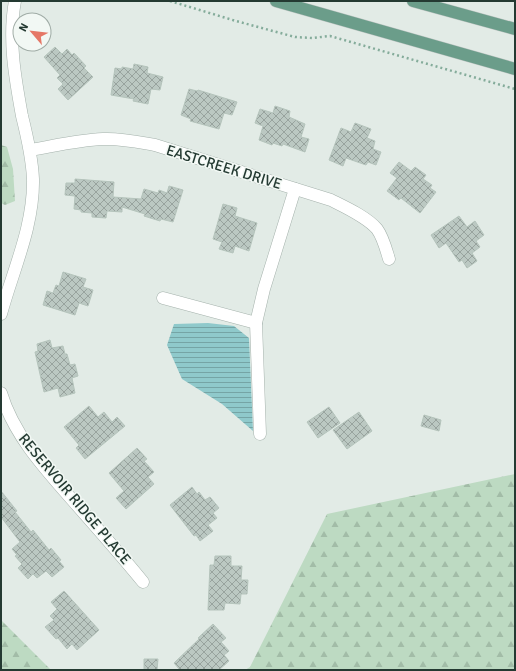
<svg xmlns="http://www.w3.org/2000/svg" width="516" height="671" font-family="Signika,sans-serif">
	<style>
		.forest { fill: url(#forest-firs) }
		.water { fill: url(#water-rules) }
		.building { fill: url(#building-cross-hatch); stroke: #b5c4bc }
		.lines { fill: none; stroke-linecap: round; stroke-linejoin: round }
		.minor-casing { stroke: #a5b2ac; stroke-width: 13 }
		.major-casing { stroke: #c2c8c6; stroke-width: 13 }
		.path { stroke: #85ac9b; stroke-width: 2.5; stroke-dasharray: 2 3; stroke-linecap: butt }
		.minor { stroke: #fff; stroke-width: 12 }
		.major { stroke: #6b9d8a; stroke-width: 12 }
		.labels { text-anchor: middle; stroke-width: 3; stroke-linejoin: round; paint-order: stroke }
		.street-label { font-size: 15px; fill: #243a32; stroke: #f2f8f4 }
	</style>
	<defs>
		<pattern id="forest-firs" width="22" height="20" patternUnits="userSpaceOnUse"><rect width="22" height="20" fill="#bddac2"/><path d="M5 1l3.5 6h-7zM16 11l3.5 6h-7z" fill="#a2bca7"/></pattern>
		<pattern id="water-rules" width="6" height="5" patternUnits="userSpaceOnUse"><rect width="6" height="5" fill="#8fc9cb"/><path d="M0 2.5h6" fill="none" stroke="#75a4a5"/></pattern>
		<pattern id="building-cross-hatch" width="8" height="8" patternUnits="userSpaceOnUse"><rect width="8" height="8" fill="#bbc8c2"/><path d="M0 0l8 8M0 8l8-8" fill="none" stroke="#98a39e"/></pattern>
	</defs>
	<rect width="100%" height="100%" fill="#e2ebe6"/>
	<g class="forest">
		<path d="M1,145l6,2 6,22 2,32 -10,4 -4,-2z"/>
		<path d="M515,474v196h-270l5,-3 77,-153z"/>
		<path d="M1,620l50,50h-50z"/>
	</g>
	<path class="water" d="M208,323l26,3 15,12 4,93 -31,-27 -40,-25 -15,-34 7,-21z"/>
	<g class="building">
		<path d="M55,47l7,7 5,-5 5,6 2,-2 12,13 -2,2 9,9 -25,23 -10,-11 5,-5 -6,-6 3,-3 -16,-18z"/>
		<path d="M134,64l14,3 -1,6 16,4 -3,13 -9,-1 -3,15 -15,-3 1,-2 -23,-4 4,-27 7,1v-2l11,2z"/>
		<path d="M189,89l8,2 1,-1 39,12 -5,13 -8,-2 -5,16 -29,-8 1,-2 -10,-4z"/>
		<path d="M275,106l15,5 -1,6 16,7 -4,13 8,2 -4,13 -22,-8 -1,2 -9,-3 -1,2 -13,-5 4,-14 -8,-3 5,-14 13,4z"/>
		<path d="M355,123l16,6 -4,9 8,3 -2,8 8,3 -5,13 -8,-3 -2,3 -20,-7 -3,8 -14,-6 12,-32 10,4z"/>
		<path d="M399,162l12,9 4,-4 11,8 -3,4 9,6 -2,3 6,4 -16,21 -19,-15 -2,2 -12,-9 10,-13 -7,-5z"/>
		<path d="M75,179l39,3 -1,15 28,2 3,-10 14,4 1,-3 8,3 2,-7 14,4 -10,32 -12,-3 -1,2 -16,-5 1,-2 -23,-7v5l-15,-1 -1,7 -14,-1v-4l-11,-1v-2l-7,-1 1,-13 -10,-1 1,-12h9z"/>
		<path d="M223,204l14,4 -2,8 22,7 -8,28 -14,-5 -2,7 -14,-4 3,-7 -9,-3z"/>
		<path d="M459,216l8,11 8,-6 9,14 -8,6 4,6 -8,6 5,8 -10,7 -5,-8 -3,2 -13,-19 -7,5 -8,-13z"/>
		<path d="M63,272l23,7 -3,8 10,3 -5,16 -9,-3 -4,12 -32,-10 4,-14 6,2 3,-8 3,1z"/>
		<path d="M50,340l2,8 11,-2 2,8h2l3,11 5,-1 3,12 -6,2 3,15 -15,4 -2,-9 -14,4 -9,-40 3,-1 -1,-7z"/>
		<path d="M89,406l9,11 6,-5 8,10 5,-5 8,9 -40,33 -9,-11 3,-3 -15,-18z"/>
		<path d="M329,407l11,16 -22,15 -11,-16z"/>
		<path d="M359,412l13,19 -25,18 -14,-19z"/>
		<path d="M424,415l17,5 -2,11 -18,-5z"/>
		<path d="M137,448l10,11 -3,2 10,11 -6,5 6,7 -28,25 -10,-11 8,-7 -15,-18z"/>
		<path d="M192,487l5,7 2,-2 6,8 5,-3 9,11 -6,5 4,5 -9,7 5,6 -13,10 -4,-6 -2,1 -24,-31z"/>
		<path d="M1,491l16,20 -2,1 16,20 2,-2 16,20 2,-2 10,12 -2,1 5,6 -12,10 -6,-6 -9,7 -4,-4 -5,5 -10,-11 4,-4 -7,-8 2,-1 -5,-6 8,-7 -19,-25z"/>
		<path d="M215,556h16v10h11l-1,14h7l-1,14h-6l-1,10 -15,-1 -1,7h-16l2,-45h4z"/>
		<path d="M64,591l35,39 -22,20 -5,-6 -5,5 -9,-11 -2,1 -11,-12 9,-7 -4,-4 7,-7 -6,-7z"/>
		<path d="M213,624l13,14 -5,4 8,9 -5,4 5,6 -10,9h-39l-6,-7 25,-24 -1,-1z"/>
		<path d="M144,659h14l-1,11h-13z"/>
	</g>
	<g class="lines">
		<defs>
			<g id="minor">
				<path d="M30,150c24,-4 48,-10 73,-11 17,-1 35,3 52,6l176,55c14,7 36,17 46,29 6,8 9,20 12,30"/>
				<path d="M163,298l93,25"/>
				<path d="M1,314c12,-44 33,-88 32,-135 -1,-22 -6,-43 -11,-63 -7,-38 -14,-77 -7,-115"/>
				<path d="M1,393c13,43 45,77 74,110 23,26 46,52 68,79"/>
				<path d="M260,434l-4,-111 8,-34 31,-100"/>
			</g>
			<g id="major">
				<path d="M276,1l239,68"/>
				<path d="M413,1l102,28"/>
			</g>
		</defs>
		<use href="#minor" class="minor-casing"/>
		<use href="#major" class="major-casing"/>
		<path class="path" d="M170,1l66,20 59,16 17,1 18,-2 185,53"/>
		<use href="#minor" class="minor"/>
		<use href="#major" class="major"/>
	</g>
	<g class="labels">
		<g class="street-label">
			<text transform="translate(224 167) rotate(17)" y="5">EASTCREEK DRIVE</text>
			<text transform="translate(75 499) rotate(50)" y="5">RESERVOIR RIDGE PLACE</text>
		</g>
	</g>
	<rect width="516" height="671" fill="none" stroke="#243a32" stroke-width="4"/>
	<g transform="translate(32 32) rotate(298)"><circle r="19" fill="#f2f8f4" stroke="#a0aca6"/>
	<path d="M0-3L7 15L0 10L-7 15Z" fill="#e57766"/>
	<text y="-6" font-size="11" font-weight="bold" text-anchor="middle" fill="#243a32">N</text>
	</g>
</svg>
